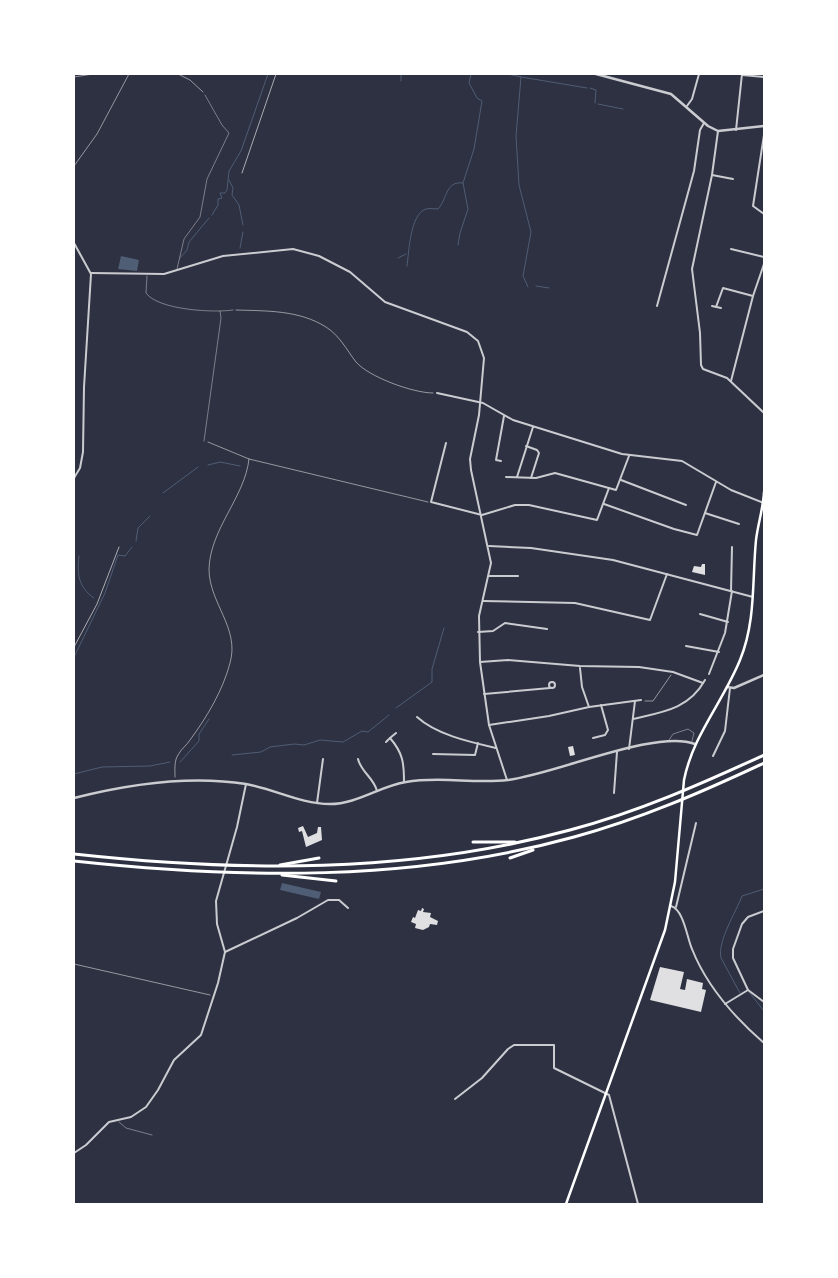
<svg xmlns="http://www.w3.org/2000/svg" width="838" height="1278" font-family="'Sofia Sans Condensed',sans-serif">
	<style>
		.water { fill: #4f5d75 }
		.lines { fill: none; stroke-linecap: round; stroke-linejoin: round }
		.stream { stroke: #4f5d75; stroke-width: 1 }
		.building { fill: #e0e0e3 }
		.path { stroke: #fff; stroke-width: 0.5 }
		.service { stroke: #caccd0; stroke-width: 0.5 }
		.minor { stroke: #caccd0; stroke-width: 2 }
		.tertiary { stroke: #caccd0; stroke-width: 2.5 }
		.secondary { stroke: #fff; stroke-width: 2.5 }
		.motorway { stroke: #fff; stroke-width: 3 }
		.rail { stroke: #abadb3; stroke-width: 1 }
	</style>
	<rect width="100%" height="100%" fill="#2d3142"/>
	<g class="water">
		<path d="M121,256l18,4 -2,11 -19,-2z"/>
		<path d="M282,883l39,9 -2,7 -39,-9z"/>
	</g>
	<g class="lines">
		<g class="stream">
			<path d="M508,74l13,3 -5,59 3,49 12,47 -8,44 5,11"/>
			<path d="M521,77l66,11"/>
			<path d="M401,81v-7"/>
			<path d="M590,88l6,2 -1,13"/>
			<path d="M598,104l25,5"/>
			<path d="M229,180l4,8 -1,7 7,10 4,20"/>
			<path d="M212,215l6,-10v-6l4,-1 -2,-5h5l2,-3 2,-19 12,-20 27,-77"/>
			<path d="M458,245l2,-12 8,-24 -5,-26"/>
			<path d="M240,248l3,-16"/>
			<path d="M180,258l7,-8 2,-8 20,-24"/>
			<path d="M398,258l8,-4"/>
			<path d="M407,266c2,-14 3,-52 19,-57 4,-1 8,0 12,0 10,-11 7,-28 25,-26l11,-34 8,-48 -5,-3 -8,-15 2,-9"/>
			<path d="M536,286l13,2"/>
			<path d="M208,465l12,-3 20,4"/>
			<path d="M163,493l35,-26"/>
			<path d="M136,541l2,-13 12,-12"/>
			<path d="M79,556c-2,18 -1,31 15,42"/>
			<path d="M75,655l30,-62 13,-38 7,1 7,-9"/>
			<path d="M396,708l36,-26v-13l12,-41"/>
			<path d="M232,755l29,-3 9,-5 24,-3 10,1 16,-5 23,2 19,-11 6,1 21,-17"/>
			<path d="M180,762l19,-21v-7l10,-15"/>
			<path d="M74,774l28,-7 48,-1 20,-4"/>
			<path d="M749,992l15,19"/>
			<path d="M740,993l-19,-35c-4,-16 15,-46 21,-62l22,-7"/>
		</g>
	</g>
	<g class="building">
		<path d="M702,564h3v11l-13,-3 2,-6 7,1z"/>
		<path d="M573,746l2,9 -5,1 -2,-9z"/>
		<path d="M303,826l5,11 9,-4 1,-6h3l1,13 -16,7 -4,-16 -3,1 -1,-4z"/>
		<path d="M422,908l2,1 -1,3 8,1 -1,4 8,4 -1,4 -7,-1 -1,3 -6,3 -8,-2 1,-4 -5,-2 2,-5 2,1 3,-8 3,1z"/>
		<path d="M660,967l24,5 -4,17 5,1 2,-11 16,4 -1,6 4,1 -5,22 -51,-12z"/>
	</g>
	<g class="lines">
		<g class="path">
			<path d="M178,74l12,6 13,12"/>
			<path d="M74,77l19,-3"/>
			<path d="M74,166l23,-32 32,-60"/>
			<path d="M236,310c31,1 63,0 90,17 14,9 20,22 30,35 13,15 57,31 77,31"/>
			<path d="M208,442l41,17 179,43"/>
			<path d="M645,701h8l18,-26"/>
			<path d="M175,777c0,-7 -1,-16 3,-22 3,-6 9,-10 12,-15 17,-23 33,-50 40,-77 10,-35 -21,-60 -21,-94 1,-40 36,-72 40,-110"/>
			<path d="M74,964l136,31"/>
		</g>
		<g class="service">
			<path d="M177,269l7,-30 16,-22 7,-38 22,-46 -7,-8 -17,-30"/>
			<path d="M147,276l-1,17c12,17 68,20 87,17"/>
			<path d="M204,441l17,-123 -1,-7"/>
			<path d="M669,740l4,-6 15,-5 6,4 -2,8"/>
			<path d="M119,1122l7,6 26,7"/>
		</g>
		<g class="minor">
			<path d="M742,75l22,2"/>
			<path d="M687,106l5,-7 7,-25"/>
			<path d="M736,130l6,-56"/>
			<path d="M718,131l-6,44 -20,94 8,64 1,32 2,4 24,9 37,35"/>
			<path d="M764,135l-11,71 11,8"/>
			<path d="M712,175l21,4"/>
			<path d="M74,243l17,31 -7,113 -1,65 -3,16 -6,10"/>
			<path d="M731,249l33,8"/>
			<path d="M91,273l73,1 59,-18 70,-7 26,7 31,16 35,30 82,30 11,9 6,17 -5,57 -9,44 1,11 20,93 -12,53 1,46 9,63 18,55"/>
			<path d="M657,306l37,-135 6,-41 4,-7"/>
			<path d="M712,306l9,2"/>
			<path d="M716,307l7,-19 30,8"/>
			<path d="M731,381l22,-85 11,-32"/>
			<path d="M437,393l46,10 30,17 109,34 60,7 49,29 33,13"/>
			<path d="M446,443l-15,59 51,13 33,-10h14l68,15 12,-32"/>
			<path d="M526,446l11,4 2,3 -8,25"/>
			<path d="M501,461l-5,-1 8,-44"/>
			<path d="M506,477l30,1 19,-5 61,17 13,-34"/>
			<path d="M517,477l16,-50"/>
			<path d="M621,480l65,25"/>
			<path d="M604,504l70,25 23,6 19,-53"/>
			<path d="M705,513l34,11"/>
			<path d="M489,546l42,2 82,12 140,37"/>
			<path d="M489,576h29"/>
			<path d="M731,591l1,-44"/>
			<path d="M483,601l92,2 75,17 17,-46"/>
			<path d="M700,614l28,8"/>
			<path d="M478,632l15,-1 12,-8 42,6"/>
			<path d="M686,646l33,6"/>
			<path d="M480,662l28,-2 72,6 59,1 34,5 30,11"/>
			<path d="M580,668l2,19 7,20"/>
			<path d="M709,674l16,-41 7,-42"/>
			<circle cx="552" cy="685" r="3"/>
			<path d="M484,694l66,-6"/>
			<path d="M417,717c20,18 53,25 79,31"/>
			<path d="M633,719c30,-7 56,-10 72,-39"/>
			<path d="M489,725l60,-9 40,-9 52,-7"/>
			<path d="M396,733l-6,5c13,15 14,25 14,44"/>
			<path d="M593,738l12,-3 3,-5 -7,-25"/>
			<path d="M386,742l4,-4"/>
			<path d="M629,749l6,-48"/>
			<path d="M433,754l42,1 3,-12"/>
			<path d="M713,756l12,-25 5,-43"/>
			<path d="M358,759c3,13 16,19 19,32"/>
			<path d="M614,793l3,-41"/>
			<path d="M317,803l6,-44"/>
			<path d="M671,906c13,4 16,32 21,43 15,38 42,68 72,94"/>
			<path d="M676,907l20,-84"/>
			<path d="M225,952l72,-34 31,-18h11l9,8"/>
			<path d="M748,990l16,12"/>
			<path d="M725,1004l23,-14 -15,-32v-9l9,-25 6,-7 16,-6"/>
			<path d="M455,1099l27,-21 26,-29 6,-4h40v23l55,27 29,109"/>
			<path d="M74,1153l12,-8 23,-23 22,-5 15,-10 12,-17 16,-30 27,-25 17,-52 7,-31 -8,-28 -1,-23 21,-74 9,-43"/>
		</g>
		<g class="tertiary">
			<path d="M596,74l75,20 37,32 10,5 46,-5"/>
			<path d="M727,687l7,1 30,-13"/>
			<path d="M74,798c55,-14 115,-23 172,-14 28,5 55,20 84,20 27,0 50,-18 76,-22 33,-6 68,2 102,-2 48,-6 147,-51 187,-36"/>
		</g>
		<path class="secondary" d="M566,1204l99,-274 10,-48 9,-102c9,-45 39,-78 56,-120 16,-39 12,-79 16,-120 2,-16 7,-31 8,-48"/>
		<g class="motorway">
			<path d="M473,842h42"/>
			<path d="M74,854c165,18 335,20 496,-24 68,-18 131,-46 194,-75"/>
			<path d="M510,858l23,-8"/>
			<path d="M74,861c166,18 337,21 500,-24 66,-18 128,-45 190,-74"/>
			<path d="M280,865l39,-7"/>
			<path d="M282,875l54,6"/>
		</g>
		<g class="rail">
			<path d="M242,173l34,-99"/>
			<path d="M74,647l23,-43 22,-57"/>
		</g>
	</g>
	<rect width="838" height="1278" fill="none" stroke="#ffffff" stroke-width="150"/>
</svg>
